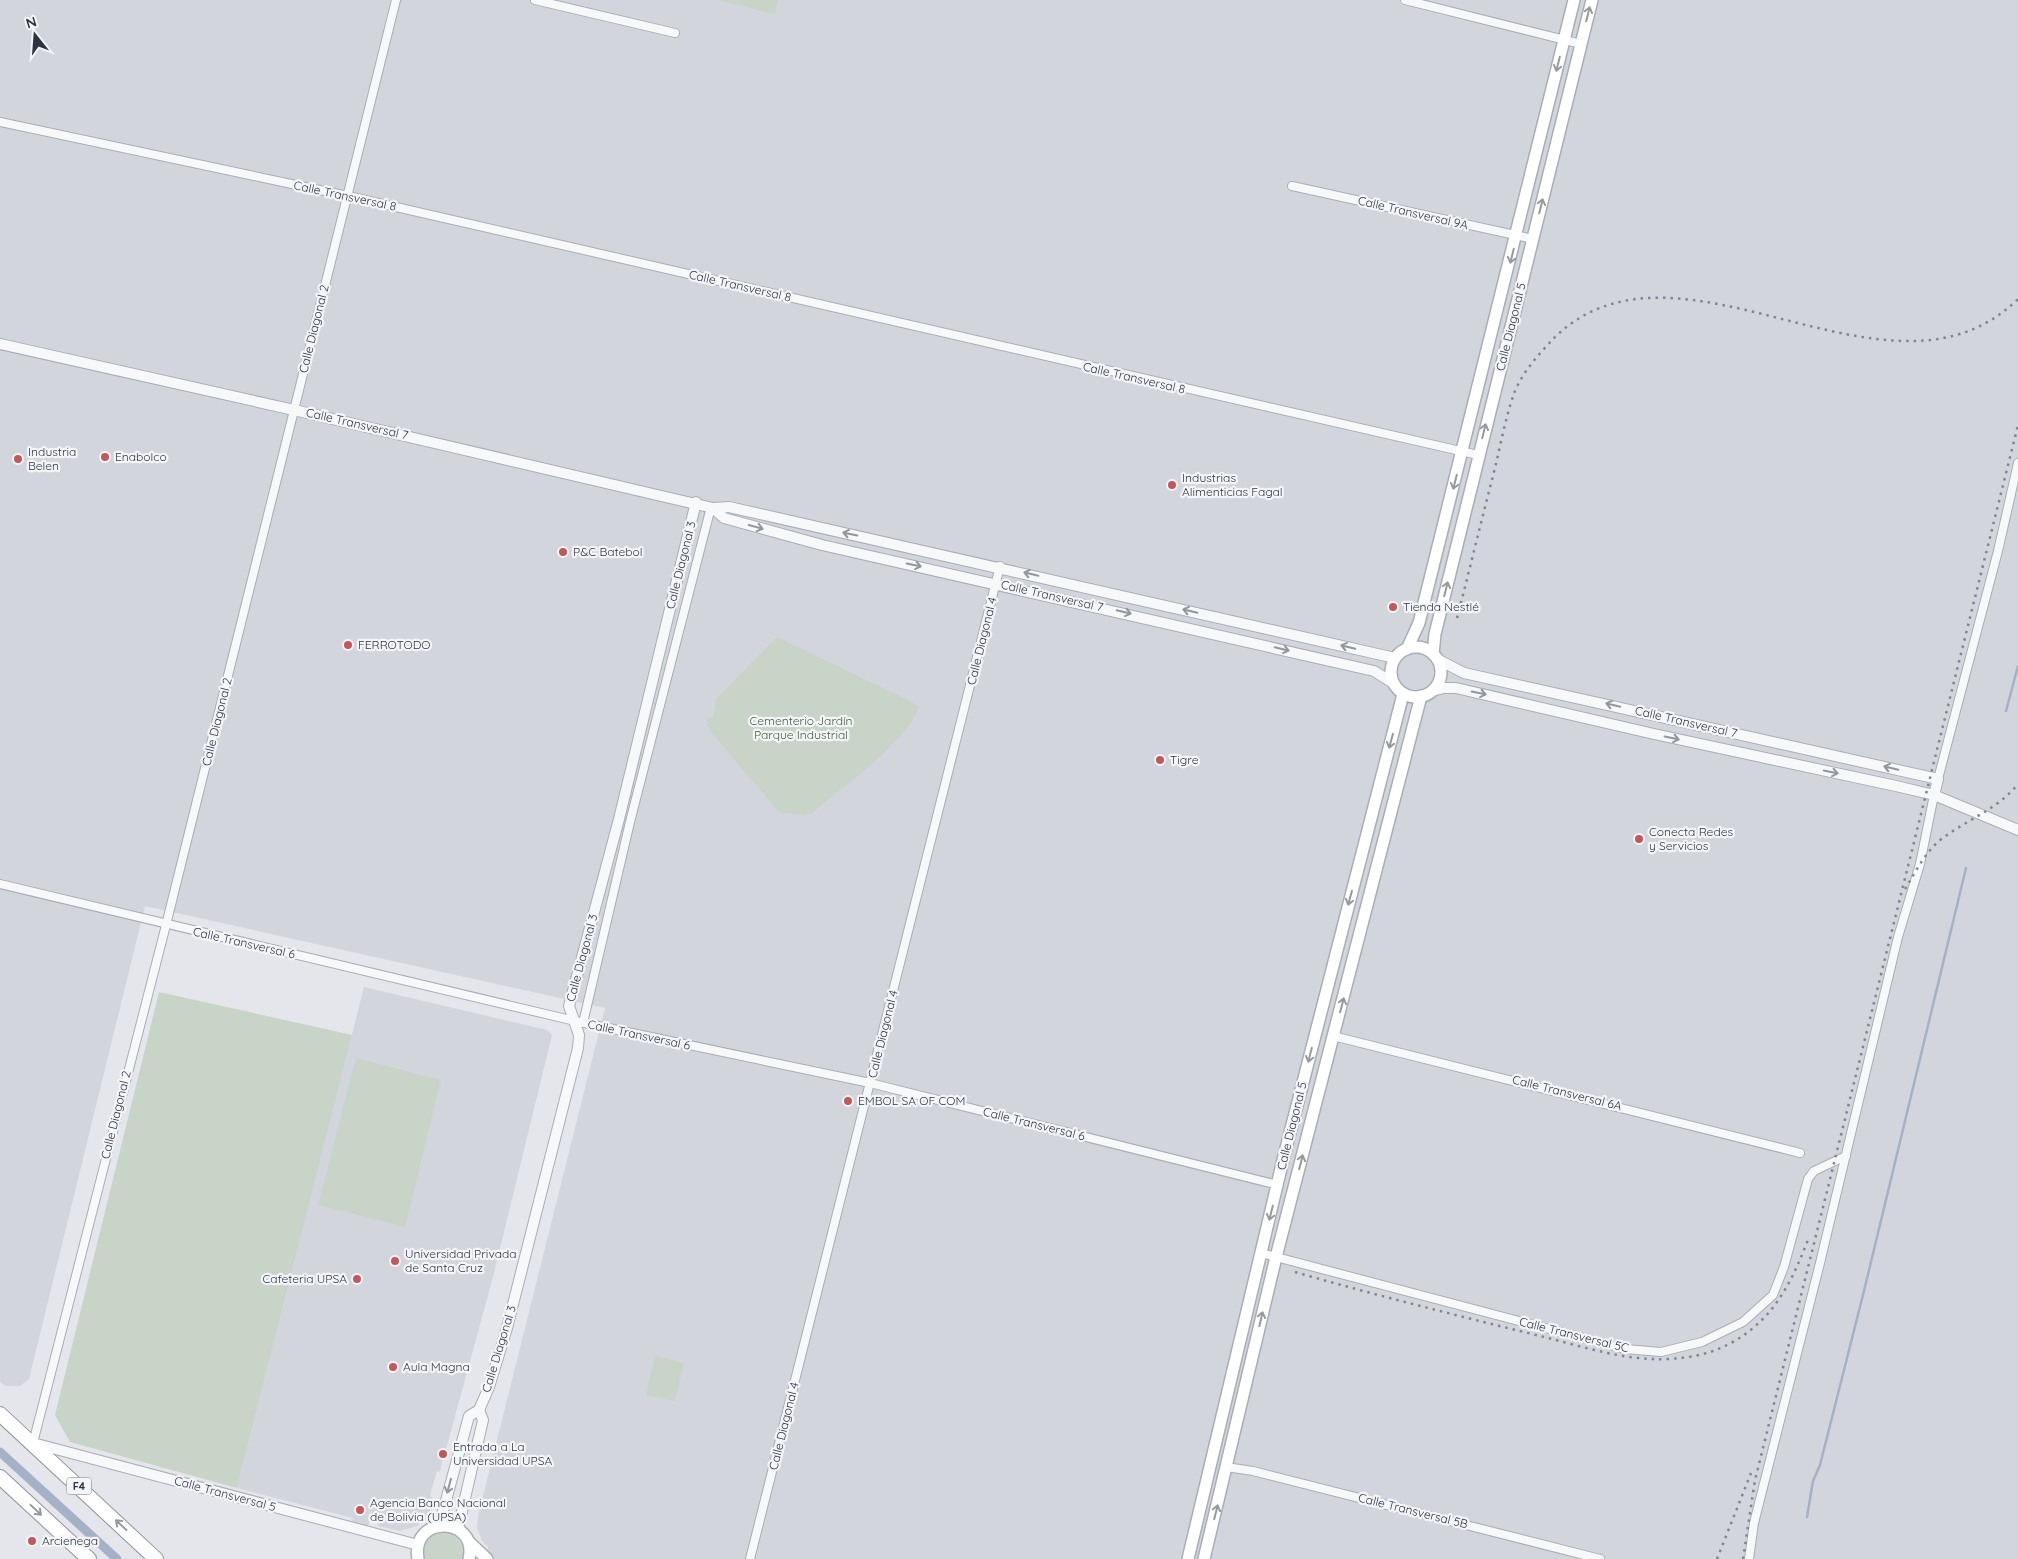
<svg xmlns="http://www.w3.org/2000/svg" width="2018" height="1559" font-family="Quicksand,sans-serif">
	<style>
		.built { fill: #d3d5dc }
		.green { fill: #c8d4c7 }
		.lines { fill: none; stroke-linecap: round; stroke-linejoin: round }
		.stream { stroke: #a4b1c7; stroke-width: 2.5 }
		.canal { stroke: #a4b1c7; stroke-width: 9 }
		.minor-casing { stroke: #aaadb5; stroke-width: 10 }
		.tertiary-casing { stroke: #aaadb5; stroke-width: 12 }
		.secondary-casing { stroke: #aaadb5; stroke-width: 14 }
		.trunk-casing { stroke: #8d93a0; stroke-width: 16 }
		.minor { stroke: #f7f8f9; stroke-width: 8 }
		.tertiary { stroke: #f7f8f9; stroke-width: 10 }
		.secondary { stroke: #fff; stroke-width: 11 }
		.trunk { stroke: #fff; stroke-width: 14 }
		.rail { stroke: #808593; stroke-width: 2.5; stroke-dasharray: 2.5 5; stroke-linecap: butt }
		.oneway { stroke: #9699a0 }
		.oneway2 { stroke: #92969e }
		.poi-dot { fill: #c1585c; stroke: #f4f5f8; stroke-width: 2 }
		.labels { text-anchor: middle; stroke-width: 4.5; stroke-linejoin: round; paint-order: stroke }
		.shield { fill: #f4f5f8; stroke: #696d79; stroke-width: 1 }
		.shield-label { font-size: 11px; font-weight: bold; fill: #2e3342 }
		.street-label { font-size: 12px; fill: #2e3342; stroke: #f4f5f8 }
		.poi-label { font-size: 12px; fill: #2e3342; stroke: #f4f5f8; text-anchor: start }
		.park-label { font-size: 12px; fill: #3f5c3c; stroke: #f4f5f8 }
	</style>
	<rect width="100%" height="100%" fill="#e5e6eb"/>
	<g class="built">
		<path d="M0,0h2018v1559h-1533l3,-12 -6,-6 -5,-14 1,-11 127,-508 -460,-102 -116,473 -9,7h-14l-6,-4z"/>
		<path d="M364,987l183,43 5,5 -59,242 -48,176 1,6 -3,-1 -3,14 -3,-1 -7,24 5,8 -7,14 -11,9 -17,5 -22,-5v-4l-8,-2 -2,6 -16,-4 1,-4 -116,-30z"/>
	</g>
	<g class="green">
		<path d="M717,0h61l-3,14z"/>
		<path d="M777,637l131,63 11,7c-12,35 -78,81 -107,106l-9,2 -24,-3 -69,-81v-4h-3l1,-9h5l3,-19z"/>
		<path d="M159,992l193,43 -115,453 -167,-46 -15,-27z"/>
		<path d="M356,1058l85,22 -36,147 -87,-22z"/>
		<path d="M655,1356l29,7 -9,38 -29,-6z"/>
		<path d="M443,1532c14,1 24,13 19,27h-37c-4,-14 4,-25 18,-27z"/>
	</g>
	<g class="lines">
		<g class="stream">
			<path d="M2006,711l12,-45"/>
			<path d="M1807,1517l6,-36 7,-16 44,-174 102,-423"/>
		</g>
		<path class="canal" d="M0,1452l117,107"/>
		<defs>
			<g id="minor">
				<path d="M535,0l140,33"/>
				<path d="M1405,0l176,44"/>
				<path d="M0,122l348,74 1130,259"/>
				<path d="M1292,186l241,53"/>
				<path d="M1938,779l60,-228 20,-88"/>
				<path d="M0,884l575,137 295,62 408,102"/>
				<path d="M583,1023l47,-201 81,-315"/>
				<path d="M1333,1036l467,117"/>
				<path d="M1261,1253l364,96 36,3 41,-10 41,-20 30,-27 11,-28 24,-88 6,-8 32,-15"/>
				<path d="M33,1443l133,-518 230,-925"/>
				<path d="M1226,1467l27,4 347,88"/>
				<path d="M750,1559l250,-993"/>
				<path d="M1749,1559l5,-36 66,-260 78,-326 22,-73 14,-69"/>
			</g>
			<g id="tertiary">
				<path d="M0,344l294,66 419,98 16,-1 666,151"/>
				<path d="M713,508l11,10 98,27 552,126 19,12"/>
				<path d="M1437,659l27,14 474,106 -4,16"/>
				<path d="M1432,691l12,-3h12l198,46 242,52 38,9 84,35"/>
				<path d="M33,1443l385,102"/>
				<path d="M439,1526l30,-110 10,-6 10,-23 18,-59 71,-280 1,-13 -10,-29 50,-187 77,-317"/>
				<path d="M458,1529l25,-109 -4,-10"/>
			</g>
			<g id="secondary">
				<circle cx="1416" cy="672" r="25"/>
				<path d="M1407,649l12,-26 155,-623"/>
				<path d="M1433,654l2,-20 157,-634"/>
				<path d="M469,1542l18,17"/>
				<path d="M418,1559c-8,-45 61,-43 51,0"/>
				<path d="M1188,1559l95,-399 120,-466"/>
				<path d="M1204,1559l72,-302 145,-561"/>
			</g>
			<g id="trunk">
				<path d="M0,1414l156,145"/>
				<path d="M0,1477l89,82"/>
			</g>
		</defs>
		<use href="#minor" class="minor-casing"/>
		<use href="#tertiary" class="tertiary-casing"/>
		<use href="#secondary" class="secondary-casing"/>
		<use href="#trunk" class="trunk-casing"/>
		<use href="#minor" class="minor"/>
		<use href="#tertiary" class="tertiary"/>
		<use href="#secondary" class="secondary"/>
		<use href="#trunk" class="trunk"/>
		<g class="rail">
			<path d="M1457,618c13,-50 25,-100 38,-150 6,-25 11,-53 20,-77 9,-21 25,-38 40,-54 126,-121 334,88 463,-38"/>
			<path d="M1905,889c10,-16 19,-35 34,-48 26,-21 57,-30 79,-57"/>
			<path d="M1295,1272c80,23 160,43 241,63 38,9 78,23 118,24 22,1 53,-3 73,-14 46,-23 65,-63 82,-108"/>
			<path d="M1717,1559l34,-86"/>
			<path d="M1743,1559l12,-79 263,-1055"/>
		</g>
	</g>
	<defs><path id="oneway-shaft" d="M-6 0H5M1.5-3L5.5 0L1.5 3" fill="none" stroke-width="1.6" stroke-linecap="round" stroke-linejoin="round" transform="scale(1.25)"/></defs>
	<g class="oneway">
		<use href="#oneway-shaft" transform="translate(1588 14) rotate(-76)"/>
		<use href="#oneway-shaft" transform="translate(1558 64) rotate(104)"/>
		<use href="#oneway-shaft" transform="translate(1541 206) rotate(-76)"/>
		<use href="#oneway-shaft" transform="translate(1512 256) rotate(104)"/>
		<use href="#oneway-shaft" transform="translate(1484 431) rotate(-76)"/>
		<use href="#oneway-shaft" transform="translate(1455 482) rotate(104)"/>
		<use href="#oneway-shaft" transform="translate(1446 589) rotate(-76)"/>
		<use href="#oneway-shaft" transform="translate(1391 741) rotate(105)"/>
		<use href="#oneway-shaft" transform="translate(1350 898) rotate(105)"/>
		<use href="#oneway-shaft" transform="translate(1342 1005) rotate(-75)"/>
		<use href="#oneway-shaft" transform="translate(1310 1055) rotate(104)"/>
		<use href="#oneway-shaft" transform="translate(1301 1162) rotate(-76)"/>
		<use href="#oneway-shaft" transform="translate(1271 1213) rotate(104)"/>
		<use href="#oneway-shaft" transform="translate(1261 1319) rotate(-77)"/>
		<use href="#oneway-shaft" transform="translate(36 1510) rotate(43)"/>
		<use href="#oneway-shaft" transform="translate(1216 1512) rotate(-76)"/>
		<use href="#oneway-shaft" transform="translate(121 1525) rotate(-137)"/>
	</g>
	<g class="oneway2">
		<use href="#oneway-shaft" transform="translate(756 527) rotate(15)"/>
		<use href="#oneway-shaft" transform="translate(850 534) rotate(-168)"/>
		<use href="#oneway-shaft" transform="translate(914 565) rotate(12)"/>
		<use href="#oneway-shaft" transform="translate(1031 574) rotate(-167)"/>
		<use href="#oneway-shaft" transform="translate(1190 611) rotate(-167)"/>
		<use href="#oneway-shaft" transform="translate(1124 612) rotate(13)"/>
		<use href="#oneway-shaft" transform="translate(1348 647) rotate(-167)"/>
		<use href="#oneway-shaft" transform="translate(1282 649) rotate(14)"/>
		<use href="#oneway-shaft" transform="translate(1479 693) rotate(12)"/>
		<use href="#oneway-shaft" transform="translate(1613 705) rotate(-167)"/>
		<use href="#oneway-shaft" transform="translate(1672 738) rotate(12)"/>
		<use href="#oneway-shaft" transform="translate(1891 768) rotate(-167)"/>
		<use href="#oneway-shaft" transform="translate(1831 772) rotate(12)"/>
		<use href="#oneway-shaft" transform="translate(449 1486) rotate(105)"/>
	</g>
	<g class="poi-dot">
		<circle cx="105" cy="457" r="5"/>
		<circle cx="18" cy="459" r="5"/>
		<circle cx="1172" cy="485" r="5"/>
		<circle cx="563" cy="552" r="5"/>
		<circle cx="1393" cy="607" r="5"/>
		<circle cx="348" cy="645" r="5"/>
		<circle cx="1160" cy="760" r="5"/>
		<circle cx="1639" cy="839" r="5"/>
		<circle cx="848" cy="1101" r="5"/>
		<circle cx="395" cy="1261" r="5"/>
		<circle cx="357" cy="1279" r="5"/>
		<circle cx="393" cy="1367" r="5"/>
		<circle cx="443" cy="1454" r="5"/>
		<circle cx="360" cy="1510" r="5"/>
		<circle cx="32" cy="1541" r="5"/>
	</g>
	<g class="labels">
		<rect class="shield" x="66.5" y="1477.5" width="25" height="17" rx="4"/>
		<g class="shield-label">
			<text x="79" y="1490">F4</text>
		</g>
		<g class="street-label">
			<text transform="translate(345 196) rotate(12)" y="4">Calle Transversal 8</text>
			<text transform="translate(1413 213) rotate(13)" y="4">Calle Transversal 9A</text>
			<text transform="translate(740 286) rotate(13)" y="4">Calle Transversal 8</text>
			<text transform="translate(1511 327) rotate(-76)" y="4">Calle Diagonal 5</text>
			<text transform="translate(314 329) rotate(-76)" y="4">Calle Diagonal 2</text>
			<text transform="translate(1134 378) rotate(13)" y="4">Calle Transversal 8</text>
			<text transform="translate(357 424) rotate(13)" y="4">Calle Transversal 7</text>
			<text transform="translate(681 565) rotate(-76)" y="4">Calle Diagonal 3</text>
			<text transform="translate(1052 596) rotate(13)" y="4">Calle Transversal 7</text>
			<text transform="translate(982 641) rotate(-76)" y="4">Calle Diagonal 4</text>
			<text transform="translate(217 722) rotate(-76)" y="4">Calle Diagonal 2</text>
			<text transform="translate(1686 722) rotate(13)" y="4">Calle Transversal 7</text>
			<text transform="translate(244 943) rotate(13)" y="4">Calle Transversal 6</text>
			<text transform="translate(582 958) rotate(-75)" y="4">Calle Diagonal 3</text>
			<text transform="translate(883 1034) rotate(-76)" y="4">Calle Diagonal 4</text>
			<text transform="translate(639 1035) rotate(12)" y="4">Calle Transversal 6</text>
			<text transform="translate(1567 1093) rotate(14)" y="4">Calle Transversal 6A</text>
			<text transform="translate(116 1115) rotate(-76)" y="4">Calle Diagonal 2</text>
			<text transform="translate(1034 1124) rotate(14)" y="4">Calle Transversal 6</text>
			<text transform="translate(1292 1126) rotate(-76)" y="4">Calle Diagonal 5</text>
			<text transform="translate(1574 1335) rotate(14)" y="4">Calle Transversal 5C</text>
			<text transform="translate(499 1349) rotate(-73)" y="4">Calle Diagonal 3</text>
			<text transform="translate(784 1426) rotate(-76)" y="4">Calle Diagonal 4</text>
			<text transform="translate(225 1494) rotate(15)" y="4">Calle Transversal 5</text>
			<text transform="translate(1413 1511) rotate(14)" y="4">Calle Transversal 5B</text>
		</g>
		<g class="poi-label">
			<text x="28" y="456">Industria<tspan x="28" dy="14">Belen</tspan></text>
			<text x="115" y="461">Enabolco</text>
			<text x="1182" y="482">Industrias<tspan x="1182" dy="14">Alimenticias Fagal</tspan></text>
			<text x="573" y="556">P&amp;C Batebol</text>
			<text x="1403" y="611">Tienda Nestlé</text>
			<text x="358" y="649">FERROTODO</text>
			<text x="1170" y="764">Tigre</text>
			<text x="1649" y="836">Conecta Redes<tspan x="1649" dy="14">y Servicios</tspan></text>
			<text x="858" y="1105">EMBOL SA OF COM</text>
			<text x="405" y="1258">Universidad Privada<tspan x="405" dy="14">de Santa Cruz</tspan></text>
			<text x="347" y="1283" text-anchor="end">Cafeteria UPSA</text>
			<text x="403" y="1371">Aula Magna</text>
			<text x="453" y="1451">Entrada a La<tspan x="453" dy="14">Universidad UPSA</tspan></text>
			<text x="370" y="1507">Agencia Banco Nacional<tspan x="370" dy="14">de Bolivia (UPSA)</tspan></text>
			<text x="42" y="1545">Arcienega</text>
		</g>
		<g class="park-label">
			<text x="801" y="725">Cementerio Jardín<tspan x="801" dy="14">Parque Industrial</tspan></text>
		</g>
	</g>
	<g transform="translate(35 35) rotate(343)" stroke="#f4f5f8" stroke-width="4" paint-order="stroke">
	<path d="M0-4L9 19L0 12L-9 19Z" fill="#2e3342"/>
	<text y="-8" font-size="14" font-weight="bold" text-anchor="middle" fill="#2e3342">N</text>
	</g>
</svg>
